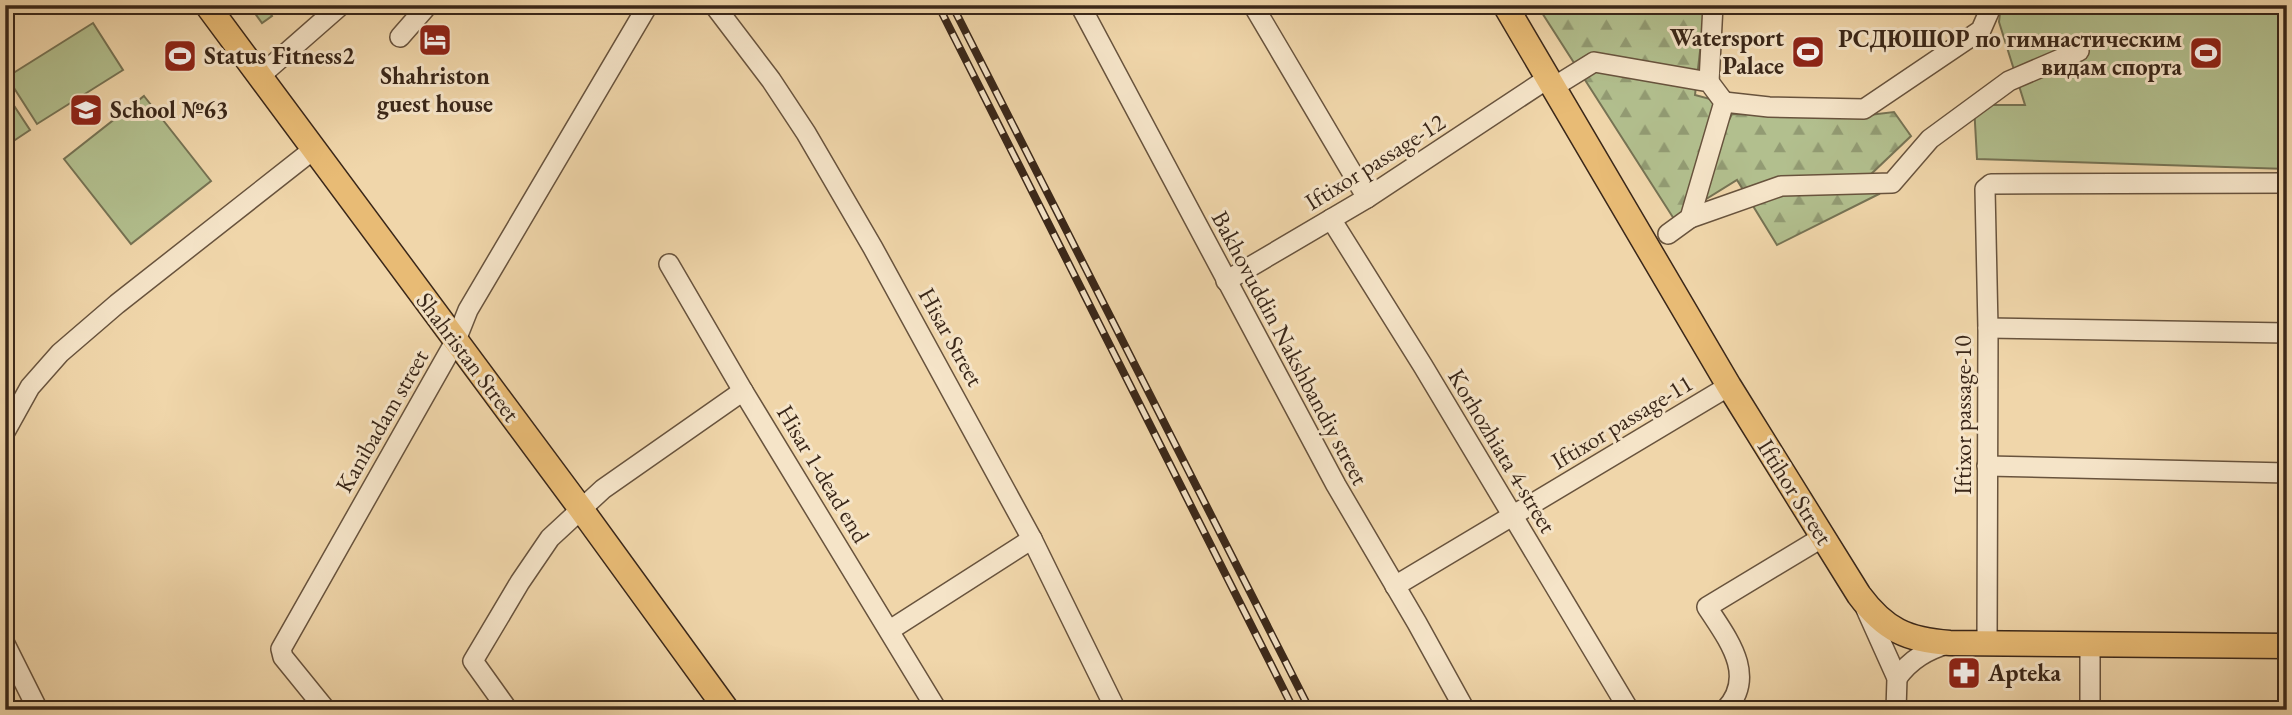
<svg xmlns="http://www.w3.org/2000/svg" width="2292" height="715" font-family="'EB Garamond',serif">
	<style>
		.grass { fill: url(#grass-tufts); stroke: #767354; stroke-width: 2 }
		.forest { fill: url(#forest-firs); stroke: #767354; stroke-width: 2 }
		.garden { fill: #b2bf8e; stroke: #767354; stroke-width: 2 }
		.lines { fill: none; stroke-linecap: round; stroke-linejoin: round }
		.minor-casing { stroke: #68533d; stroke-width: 22 }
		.major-casing { stroke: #3a2719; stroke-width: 27 }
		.minor { stroke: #f5e4c8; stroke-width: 19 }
		.major { stroke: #e8bb75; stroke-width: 24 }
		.rail-casing { stroke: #3a2719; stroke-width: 8 }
		.rail { stroke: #f5e4c8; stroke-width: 5; stroke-dasharray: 16; stroke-linecap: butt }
		.labels { text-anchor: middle; stroke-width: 6; stroke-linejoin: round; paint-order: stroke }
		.poi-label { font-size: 24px; font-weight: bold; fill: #3a2719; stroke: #f5e4c8; text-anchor: start }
		.street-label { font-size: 24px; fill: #3a2719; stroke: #f5e4c8 }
	</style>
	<defs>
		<pattern id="grass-tufts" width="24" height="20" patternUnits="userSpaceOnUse" patternTransform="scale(1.75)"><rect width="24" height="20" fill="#b2bf8e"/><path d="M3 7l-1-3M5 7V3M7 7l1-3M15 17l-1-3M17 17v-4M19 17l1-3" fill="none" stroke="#929b73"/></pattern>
		<pattern id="forest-firs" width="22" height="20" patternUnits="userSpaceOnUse" patternTransform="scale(1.75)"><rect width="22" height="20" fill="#b2bf8e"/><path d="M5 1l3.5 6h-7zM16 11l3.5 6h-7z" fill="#929b73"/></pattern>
	</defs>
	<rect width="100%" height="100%" fill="#f0d6aa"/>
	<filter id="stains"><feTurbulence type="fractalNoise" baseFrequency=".00286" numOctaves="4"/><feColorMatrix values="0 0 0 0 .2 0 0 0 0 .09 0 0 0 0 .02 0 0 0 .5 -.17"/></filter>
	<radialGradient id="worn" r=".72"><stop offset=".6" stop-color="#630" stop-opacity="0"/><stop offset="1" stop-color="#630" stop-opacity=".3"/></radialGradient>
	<path class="grass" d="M249,5h15l8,11 -10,7z"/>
	<path class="forest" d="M1537,5h173l-8,29 -7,61 19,5 2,19 13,1 3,-6 129,2 33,-4 17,24 -43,41 11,17 -102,51 -40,-65 -63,39z"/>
	<g class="garden">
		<path d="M2001,5h286v164l-310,-10 -3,-54h51l-26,-83z"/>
		<path d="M93,23l30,47 -86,54 -30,-47z"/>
		<path d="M5,92l25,38 -21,14 -4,-5z"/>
		<path d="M144,96l67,85 -80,63 -67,-85z"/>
	</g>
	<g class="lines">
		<defs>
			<g id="minor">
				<path d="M714,5l57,75 35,53 67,115 159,291 84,171"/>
				<path d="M1080,5l256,480 81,138 48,87"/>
				<path d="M1253,5l114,193"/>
				<path d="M400,37l28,-32"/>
				<path d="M260,76l81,-71"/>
				<path d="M1709,82l4,-77"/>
				<path d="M1552,88l42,-26 115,20 15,20 -34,116 -22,16"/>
				<path d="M1724,102l45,5 95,2 117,-79 11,-25"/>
				<path d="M1690,218l91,-32 111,-3 38,-44 79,-58 70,-30"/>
				<path d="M1331,219l92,147 206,344"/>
				<path d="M669,264l74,127 194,319"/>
				<path d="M1226,281l141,-83 180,-119"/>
				<path d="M1988,328l299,5"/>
				<path d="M5,432l25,-45 30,-34 57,-49 197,-155"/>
				<path d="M1987,466l300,7"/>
				<path d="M1395,586l334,-200"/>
				<path d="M1866,609l31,69 -1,32"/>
				<path d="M890,630l142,-91"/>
				<path d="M5,644l33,66"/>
				<path d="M1987,645l1,-317 -3,-139 6,-5 296,-1"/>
				<path d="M1897,678c14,-19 30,-28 53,-35"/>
				<path d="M326,710l-43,-53 -2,-8 175,-309 12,-30 180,-305"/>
				<path d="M508,710l-35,-49 47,-79 30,-44 53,-49 140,-98"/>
				<path d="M1725,710c33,-34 2,-72 -18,-103l116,-70"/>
				<path d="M2090,710v-64"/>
			</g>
			<g id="major">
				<path d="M207,5l374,504 146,201"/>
				<path d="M1505,5l224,381 130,209c26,35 48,45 91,48l337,3"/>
			</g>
		</defs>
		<use href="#minor" class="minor-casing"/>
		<use href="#major" class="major-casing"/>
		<use href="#minor" class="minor"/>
		<use href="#major" class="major"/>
		<defs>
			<g id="rail">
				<path d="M938,5l356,705"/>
				<path d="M952,5l358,705"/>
			</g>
		</defs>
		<use href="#rail" class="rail-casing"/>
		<use href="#rail" class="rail"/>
	</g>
	<defs>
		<symbol id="hotel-square" viewBox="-11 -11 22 22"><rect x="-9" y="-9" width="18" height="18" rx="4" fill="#8f2418" stroke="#f5e4c8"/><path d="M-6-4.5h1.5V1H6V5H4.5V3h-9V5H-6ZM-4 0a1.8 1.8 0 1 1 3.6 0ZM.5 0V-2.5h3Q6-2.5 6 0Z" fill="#fff"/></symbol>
		<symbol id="stadium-square" viewBox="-11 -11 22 22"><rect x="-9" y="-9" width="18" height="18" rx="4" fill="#8f2418" stroke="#f5e4c8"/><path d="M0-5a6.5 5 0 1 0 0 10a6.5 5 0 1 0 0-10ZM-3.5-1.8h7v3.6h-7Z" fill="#fff"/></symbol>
		<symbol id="school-square" viewBox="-11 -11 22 22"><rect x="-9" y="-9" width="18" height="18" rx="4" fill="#8f2418" stroke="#f5e4c8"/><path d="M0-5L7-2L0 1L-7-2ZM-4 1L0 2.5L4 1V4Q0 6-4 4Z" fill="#fff"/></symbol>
		<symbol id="pharmacy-square" viewBox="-11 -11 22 22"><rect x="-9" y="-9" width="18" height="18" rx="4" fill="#8f2418" stroke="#f5e4c8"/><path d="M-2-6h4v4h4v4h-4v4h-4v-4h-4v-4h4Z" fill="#fff"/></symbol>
	</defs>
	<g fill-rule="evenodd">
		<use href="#hotel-square" x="416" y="21" width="38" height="38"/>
		<use href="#stadium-square" x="1789" y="33" width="38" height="38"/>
		<use href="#stadium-square" x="2187" y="34" width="38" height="38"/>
		<use href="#stadium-square" x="161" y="37" width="38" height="38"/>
		<use href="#school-square" x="67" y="91" width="38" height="38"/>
		<use href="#pharmacy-square" x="1945" y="654" width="38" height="38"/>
	</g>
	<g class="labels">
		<g class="poi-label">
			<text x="1784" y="46" text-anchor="end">Watersport<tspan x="1784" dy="28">Palace</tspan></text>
			<text x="2182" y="47" text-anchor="end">РСДЮШОР по гимнастическим<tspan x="2182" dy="28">видам спорта</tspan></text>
			<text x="204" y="64">Status Fitness2</text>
			<text x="435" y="84" text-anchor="middle">Shahriston<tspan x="435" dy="28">guest house</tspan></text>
			<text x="110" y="118">School №63</text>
			<text x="1988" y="681">Apteka</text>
		</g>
		<g class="street-label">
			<text transform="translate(1375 162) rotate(-32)" y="8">Iftixor passage-12</text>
			<text transform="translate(951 337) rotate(61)" y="8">Hisar Street</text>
			<text transform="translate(1290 348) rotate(62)" y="8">Bakhovuddin Nakshbandiy street</text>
			<text transform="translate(468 357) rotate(53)" y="8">Shahristan Street</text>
			<text transform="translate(1963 415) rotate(-90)" y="8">Iftixor passage-10</text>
			<text transform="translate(382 421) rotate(-60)" y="8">Kanibadam street</text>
			<text transform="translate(1622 422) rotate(-31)" y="8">Iftixor passage-11</text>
			<text transform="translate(1502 451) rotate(59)" y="8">Korhozhiаta 4-street</text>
			<text transform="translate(823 474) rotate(59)" y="8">Hisar 1-dead end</text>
			<text transform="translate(1795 492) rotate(58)" y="8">Iftihor Street</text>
		</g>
	</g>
	<rect width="2292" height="715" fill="none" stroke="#f0d6aa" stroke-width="28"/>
	<rect x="7" y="7" width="2278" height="701" fill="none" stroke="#3a2719" stroke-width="3.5"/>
	<rect x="14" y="14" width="2264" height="687" fill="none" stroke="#3a2719" stroke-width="2"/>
	<rect width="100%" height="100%" filter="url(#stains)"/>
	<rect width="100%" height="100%" fill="url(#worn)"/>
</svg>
